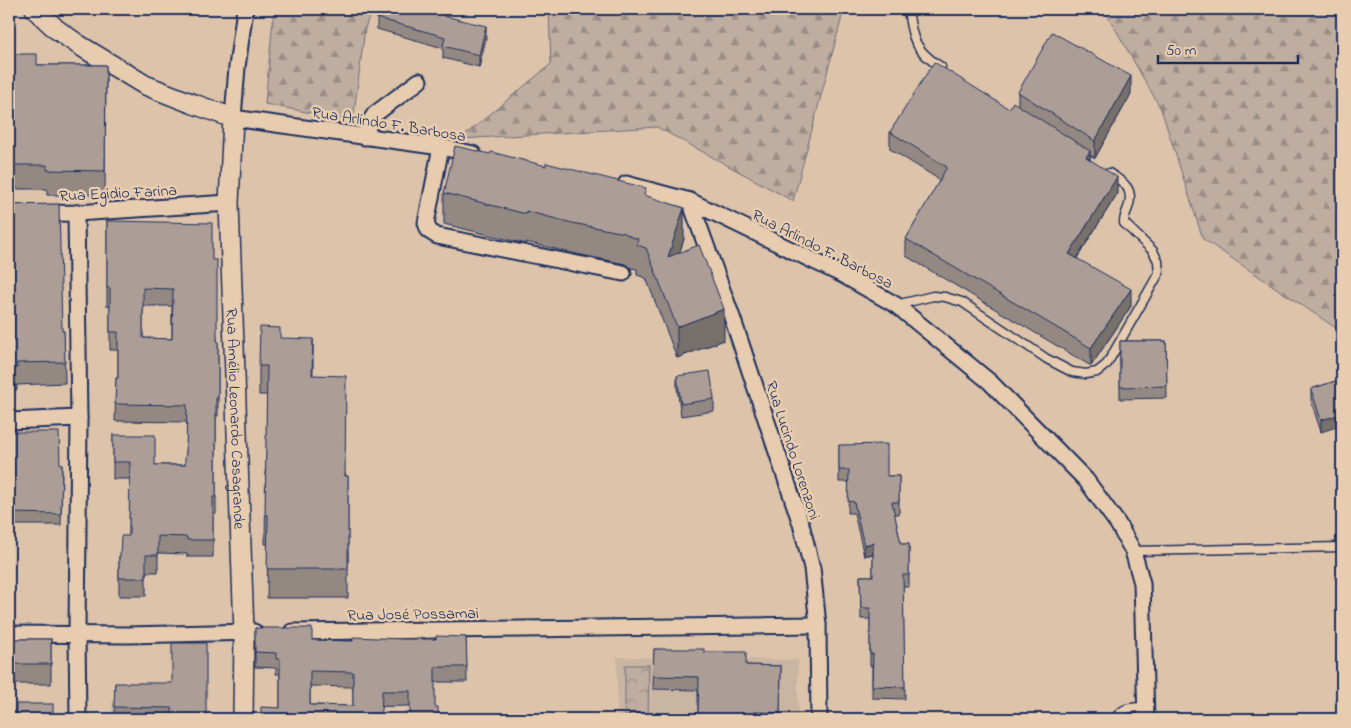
<svg xmlns="http://www.w3.org/2000/svg" width="1351" height="728" font-family="'Indie Flower',sans-serif">
	<style>
		.built { fill: #cab5a3 }
		.forest { fill: url(#forest-firs); stroke: #6d6e7e }
		.park { fill: url(#park-crowns); stroke: #6d6e7e }
		.lines { fill: none; stroke-linecap: round; stroke-linejoin: round }
		.service-casing { stroke: #1b2f5e; stroke-width: 11 }
		.minor-casing { stroke: #1b2f5e; stroke-width: 19 }
		.tertiary-casing { stroke: #1b2f5e; stroke-width: 22 }
		.service { stroke: #e8ccaf; stroke-width: 8 }
		.minor { stroke: #e8ccaf; stroke-width: 15 }
		.tertiary { stroke: #e8ccaf; stroke-width: 19 }
		.wall { fill: #948882; stroke: #1b2f5e; fill-rule: evenodd }
		.shaded-wall { fill: #786f6a; stroke: #1b2f5e }
		.building { fill: #ac9e97; stroke: #1b2f5e; fill-rule: evenodd }
		.labels { text-anchor: middle; stroke-width: 5; stroke-linejoin: round; paint-order: stroke }
		.street-label { font-size: 16px; fill: #1b2f5e; stroke: #e8ccaf }
	</style>
	<defs>
		<pattern id="forest-firs" width="22" height="20" patternUnits="userSpaceOnUse" patternTransform="scale(1.25)"><rect width="22" height="20" fill="#bfad9f"/><path d="M5 1l3.5 6h-7zM16 11l3.5 6h-7z" fill="#9a8d85"/></pattern>
		<pattern id="park-crowns" width="20" height="18" patternUnits="userSpaceOnUse" patternTransform="scale(1.25)"><rect width="20" height="18" fill="#bfad9f"/><path d="M2 6a3 3 0 1 1 6 0M12 15a3 3 0 1 1 6 0" fill="none" stroke="#9a8d85"/></pattern>
	</defs>
	<rect width="100%" height="100%" fill="#dcc3aa"/>
	<filter id="ink" filterUnits="userSpaceOnUse"><feTurbulence type="fractalNoise" baseFrequency=".02" numOctaves="2"/><feDisplacementMap in="SourceGraphic" scale="10" xChannelSelector="R" yChannelSelector="G"/><feConvolveMatrix kernelMatrix="1 2 1 2 8 2 1 2 1" color-interpolation-filters="sRGB"/></filter>
	<g filter="url(#ink)">
		<path class="built" d="M617,657l181,3v59h-181z"/>
		<g class="forest">
			<path d="M274,9h98l-7,19 -12,93 -88,-17z"/>
			<path d="M549,9h295l-51,192 -136,-74 -197,12 91,-75z"/>
			<path d="M1104,9h238v323l-139,-93 -42,-130z"/>
		</g>
		<path class="park" d="M625,665h24l-1,54h-23z"/>
		<g class="lines">
			<defs>
				<g id="service">
					<path d="M908,9c4,29 6,41 33,58"/>
					<path d="M896,305l37,-9 12,1 17,5 85,57 25,13 14,2 11,-2 10,-8 52,-91 -1,-12 -5,-10 -29,-28c0,-6 2,-10 4,-15 7,-20 -5,-26 -19,-35"/>
					<path d="M1133,551l209,-4"/>
					<path d="M1115,719c8,-13 17,-11 31,-12"/>
				</g>
				<g id="minor">
					<path d="M245,9l-8,58 -4,51 208,29 32,7"/>
					<path d="M365,137l4,-14 6,-9 44,-33"/>
					<path d="M441,147l-15,76 3,8 8,5 186,37"/>
					<path d="M626,184l64,17 153,74 53,30 94,77 96,98 32,44 15,27 9,32 4,136"/>
					<path d="M690,201l43,119 68,204 11,44 6,57 1,94"/>
					<path d="M76,213l3,205 -2,216 1,85"/>
					<path d="M9,214l67,-1 153,-10"/>
					<path d="M9,421l70,-3"/>
					<path d="M292,632l526,-7"/>
					<path d="M9,634l119,1 126,-3"/>
				</g>
				<g id="tertiary">
					<path id="s1" d="M35,9l21,20 23,16 66,40 46,18 42,15 -4,85 15,429 -1,87"/>
				</g>
			</defs>
			<use href="#service" class="service-casing"/>
			<use href="#minor" class="minor-casing"/>
			<use href="#tertiary" class="tertiary-casing"/>
			<use href="#service" class="service"/>
			<use href="#minor" class="minor"/>
			<use href="#tertiary" class="tertiary"/>
		</g>
		<g class="wall">
			<path d="M447,16l39,22 -7,29 -36,-9v-10l-66,-19v-11z"/>
			<path d="M9,54l28,11h69l-1,130h-58v-6h-38z"/>
			<path d="M1018,92l113,2 -36,64 -5,-3v5l27,34 -40,64 54,48 -40,60 -185,-110v-17l34,-59 -50,-31v-17l119,-23 9,-3z"/>
			<path d="M444,193l202,3 38,43 -5,14 45,87 -47,18 -31,-80 -9,-3v-6l-6,-1 -6,-4 -53,-11 -46,-11v2l-82,-20z"/>
			<path d="M9,205l53,126h2l1,52 -48,2v5h-8z"/>
			<path d="M107,221l105,39 5,81h1v75h-2v98h-3v43h-26v-3l-29,-1v19h-12v24h-27v-40h1l9,-20 1,-57h-17v-44l42,30h30l1,-9 1,-34 -72,-1 1,-43h2v-28h-8v-44h-3zM143,306h29v33l-29,-1z"/>
			<path d="M280,338l33,37 33,101h2v122h-81l1,-54h-3l2,-149h-8v-29z"/>
			<path d="M1120,341h46l1,57 -47,1z"/>
			<path d="M677,376l37,23v12l-33,5 -4,-28z"/>
			<path d="M1342,379l-21,53 -10,-31v-12z"/>
			<path d="M9,432l51,32h2l-1,61h-52z"/>
			<path d="M839,445l48,31h12v38h-5l7,30h8v43h-6l2,112 -33,-1v-32h-2v-47h-9l-1,-43h13v-22l-9,2 -10,-43h-6l1,-31h-10z"/>
			<path d="M1342,509v32l-3,-20v-11z"/>
			<path d="M255,628l57,12 41,1 51,-2h32l30,-2 1,45h-32l-25,24 -130,2v-34h-4v-6l-21,-1zM310,686l43,1v19l-43,-1z"/>
			<rect x="9" y="639" width="42" height="45"/>
			<path d="M654,649l50,3 42,13 35,1 -1,53h-152l70,-4v-25l-45,-1z"/>
			<path d="M115,683l91,31 7,5h-99z"/>
		</g>
		<g class="shaded-wall">
			<path d="M446,9h3l-5,18v-11z"/>
			<path d="M486,26v12l-7,29v-12z"/>
			<path d="M1131,76v18l-36,64v-17z"/>
			<path d="M1090,151v17l-4,-11z"/>
			<path d="M1117,177v17l-48,77v-17z"/>
			<path d="M684,208v31l-16,49v-31z"/>
			<path d="M1131,289v17l-40,60v-18z"/>
			<path d="M724,309v31l-47,18v-31z"/>
			<path d="M313,339v29l-1,36v-29z"/>
			<path d="M1342,414v11l-21,7v-12z"/>
			<path d="M873,543v11l-9,2v-11z"/>
		</g>
		<g class="building">
			<path d="M380,9h66l-2,7 42,10 -7,29 -36,-9 2,-9 -68,-19z"/>
			<path d="M1052,32l79,44 -36,65 -77,-49z"/>
			<path d="M9,54h28v11h69l-1,106 -58,-1v-5h-38z"/>
			<path d="M934,62l75,47 4,-7 77,49 -4,6 31,20 -48,77 62,35 -40,59 -185,-109 41,-72 -57,-35z"/>
			<path d="M455,146l35,8 1,-2 55,14v-3l100,25 -2,7 40,13 -16,49 31,-12 25,64 -47,18 -31,-79 -9,-3 1,-6 -7,-2 -6,-4 -53,-10 -46,-12v2h-4l-78,-20z"/>
			<path d="M59,204l3,127h2l1,31 -48,1v5h-8v-163z"/>
			<path d="M107,221l105,2v37h5v81h1v57h-2v99h-3v43h-26v-3l-29,-1v19h-12v23h-27v-22h1l1,-20h8l1,-74h-17v-27h42v30h30v-9h1l1,-51 -72,-1 1,-26h2v-46h-8v-44h-3zM143,288l30,1 -1,50 -29,-1z"/>
			<path d="M260,327l20,1v10l33,1 -1,36 34,1 -1,100h3v93h-81l1,-54h-3l2,-149h-8z"/>
			<path d="M1120,341h46l1,45 -47,1z"/>
			<path d="M710,371l4,28 -33,5 -4,-28z"/>
			<path d="M1342,379v35l-21,6 -10,-31z"/>
			<path d="M9,432h50l1,32h2l-1,50 -52,-1z"/>
			<path d="M887,444v32h12v26h-7l9,42h8v31h-6l2,112 -33,-1 1,-32h-3v-46h-9l-1,-32h13v-33l-9,2 -10,-43 -6,-1 1,-31h-10v-25z"/>
			<path d="M1342,509v20l-3,-19z"/>
			<path d="M255,628h57v12l41,1v-4l51,2h32v-3l30,1 1,30h-32v40h3v12h-28v-28h-28l-1,28h-120v-12l19,1v-49h-4v-6l-21,-1zM310,671l43,1v34l-43,-1z"/>
			<rect x="9" y="639" width="42" height="25"/>
			<path d="M172,643h34v71h7v5h-41v-11l-58,-1 1,-24h57z"/>
			<path d="M654,649h50v3h42v13l35,1 -1,47 -26,-1v7h-126l1,-6 69,2 1,-38 -46,-1z"/>
			<rect x="16" y="704" width="37" height="15"/>
		</g>
	</g>
	<g class="labels">
		<g class="street-label">
			<text transform="translate(389 123) rotate(9)" y="6">Rua Arlindo F. Barbosa</text>
			<text transform="translate(118 192) rotate(-3)" y="6">Rua Egidio Farina</text>
			<text transform="translate(823 248) rotate(27)" y="6">Rua Arlindo F. Barbosa</text>
			<text dy="6" stroke="none"><textPath href="#s1" startOffset="529">Rua Amélio Leonardo Casagrande</textPath></text>
			<text transform="translate(794 450) rotate(72)" y="6">Rua Lucindo Lorenzoni</text>
			<text transform="translate(413 613) rotate(-1)" y="6">Rua José Possamai</text>
		</g>
	</g>
	<rect width="1351" height="728" fill="none" stroke="#e8ccaf" stroke-width="30"/>
	<rect x="15" y="15" width="1321" height="698" fill="none" stroke="#1b2f5e" stroke-width="2" filter="url(#ink)"/>
	<path d="M1158 55v8h140v-8" fill="none" stroke="#1b2f5e" stroke-width="2.5"/>
	<text x="1166" y="55" font-size="15" fill="#1b2f5e" stroke="#e8ccaf" stroke-width="4" paint-order="stroke">50 m</text>
</svg>
